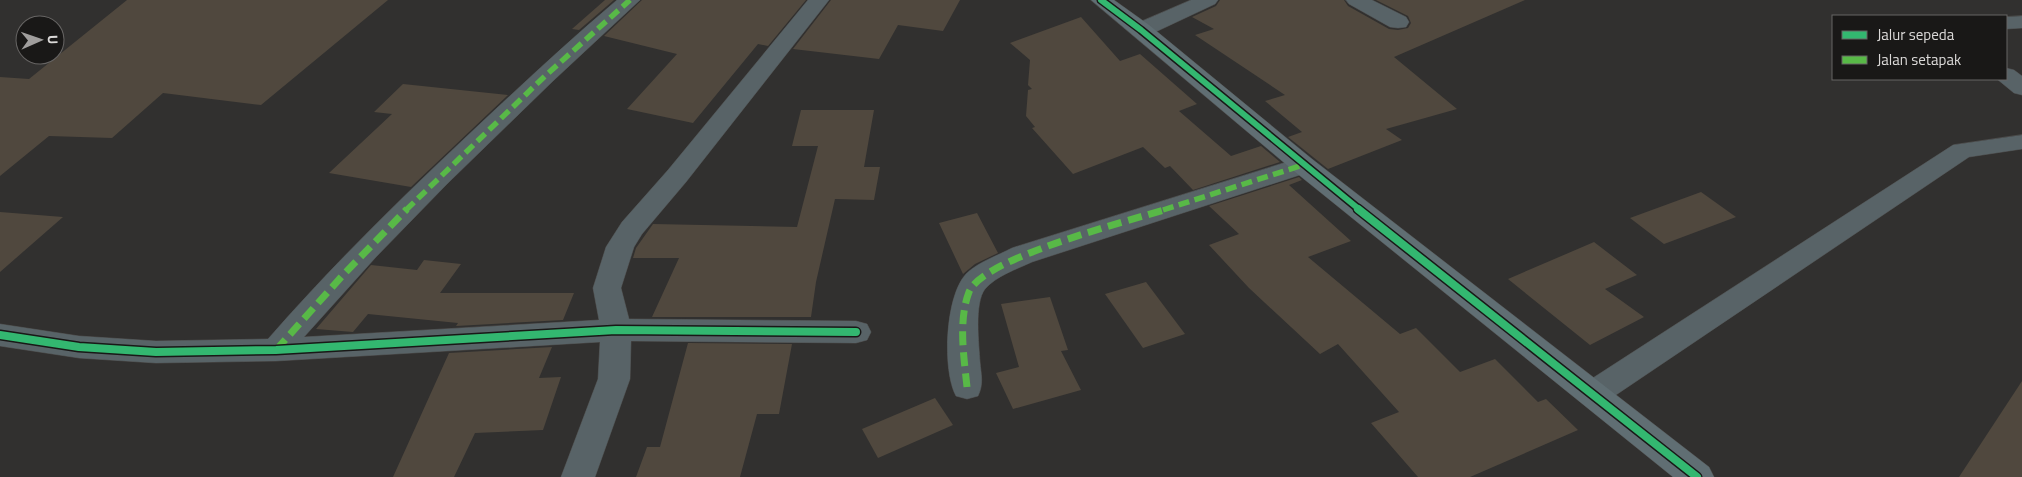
<svg xmlns="http://www.w3.org/2000/svg" width="2022" height="477" font-family="'Titillium Web',sans-serif">
	<style>
		.building { fill: #50483e }
		.lines { fill: none; stroke-linecap: round; stroke-linejoin: round }
		.street-casing { stroke: #4c4b4a; stroke-width: 1 }
		.secondary-casing { stroke: #4c4b4a; stroke-width: 1 }
		.street { fill: #586367; fill-rule: evenodd }
		.secondary { fill: #606e73; fill-rule: evenodd }
		.quiet-far1 { stroke: #58b947; stroke-width: 5.5; stroke-dasharray: 11 5.5; stroke-linecap: butt }
		.quiet { stroke: #58b947; stroke-width: 7; stroke-dasharray: 14 7; stroke-linecap: butt }
		.cycleway-far1-casing { stroke: #191817; stroke-width: 9 }
		.cycleway-casing { stroke: #191817; stroke-width: 11 }
		.cycleway-far1 { stroke: #33b770; stroke-width: 6 }
		.cycleway { stroke: #33b770; stroke-width: 8 }
	</style>
	<rect width="100%" height="100%" fill="#31302f"/>
	<g class="building">
		<path d="M127,0h261l-127,105 -98,-12 -51,45 -63,-2 -49,40v-99l29,2z"/>
		<path d="M605,0h9l-35,30 -7,-1z"/>
		<path d="M642,0h164l-38,46 -10,-2 -65,79 -66,-14 50,-55 -73,-18z"/>
		<path d="M831,0h129l-17,31 -45,-6 -19,34 -86,-10z"/>
		<path d="M1220,0h124l4,6 41,23 9,1 10,-2 3,-5 -3,-7 -32,-16h149l-131,57 63,52 -71,20 16,11 -74,29 -40,-32 14,-5 -37,-31 20,-6 -90,-60 19,-6 -22,-12 24,-11z"/>
		<path d="M1081,17l39,44 20,-7 57,50 -18,7 52,45 30,-10 19,16 -87,28 -23,-24 -5,2 -22,-21 -70,27 -41,-46 3,-1 -9,-11 2,-26 4,-1 -4,-4 2,-25 -20,-17z"/>
		<path d="M403,84l105,11 -97,92 -82,-14 63,-59 -18,-2z"/>
		<path d="M801,110h73l-10,57h16l-6,33 -39,-1 -19,83 -5,35h-159l27,-59h-46l3,-10 17,-24 144,3 21,-81h-26z"/>
		<path d="M1299,177l3,3 -13,5 62,56 -43,16 92,77 16,-6 44,44 35,-13 43,43 8,-3 32,31 -108,47h-52l-47,-54 28,-11 -61,-68 -18,10 -71,-66 -40,-43 30,-11 -30,-28z"/>
		<path d="M1701,192l35,25 -72,27 -34,-26z"/>
		<path d="M0,212l63,5 -63,55z"/>
		<path d="M977,213l21,40 -23,11 -12,10 -24,-51z"/>
		<path d="M1594,242l43,33 -32,14 39,28 -54,28 -82,-66z"/>
		<path d="M424,260l37,4 -21,29h134l-11,27 -107,6 2,-3 -90,-9 -15,18 -37,-3 55,-64 46,5z"/>
		<path d="M1146,282l39,52 -42,14 -38,-54z"/>
		<path d="M1050,297l18,53 -7,1 20,39 -68,19 -17,-36 23,-6 -18,-63z"/>
		<path d="M688,343l104,1 -13,70h-22l-17,63h-104l11,-30h13z"/>
		<path d="M552,347l-13,31 22,-1 -18,53 -68,3 -21,44h-61l56,-124z"/>
		<path d="M2022,381v96h-63z"/>
		<path d="M935,398l18,27 -75,33 -16,-29z"/>
	</g>
	<g class="lines">
		<defs>
			<g id="street">
				<path d="M617,0h23l-87,81 -106,103 -71,73 -72,80 295,-17 -6,-32 13,-41 16,-25 46,-52 140,-170h21l-143,182 -44,52 -8,13 -13,41 8,31 227,2 11,3 4,8 -4,8 -11,3 -225,-2 -1,38 -35,98h-34l37,-98 2,-37 -324,19 -120,2 -77,-5 -79,-12v-22l79,12 77,5 112,-2c62,-71 129,-137 197,-201 50,-47 100,-94 152,-138z"/>
				<path d="M1191,0h27l-3,4 -66,31 -8,2 -8,-2 -3,-5 3,-5z"/>
				<path d="M1346,0h26l34,17 3,5 -3,5 -8,1 -8,-1 -41,-23z"/>
				<path d="M2022,16v12l-16,1v-12z"/>
				<path d="M2006,68l8,2 8,6v19l-8,-2 -17,-14h9z"/>
				<path d="M2022,135v14l-53,8 -365,246 -11,3 -11,-3 -5,-9 5,-9 371,-240z"/>
				<path d="M1303,157l9,2 4,6 -4,6 -280,91c-15,7 -36,14 -47,27 -11,14 -6,56 -5,73 1,12 4,22 -2,34l-11,3 -11,-3c-14,-25 -11,-100 10,-122 12,-12 31,-18 46,-26z"/>
			</g>
			<path id="secondary" d="M1091,0h23l35,25 163,134 397,308 5,10h-41l-379,-306z"/>
		</defs>
		<use href="#street" class="street-casing"/>
		<use href="#secondary" class="secondary-casing"/>
		<use href="#street" class="street"/>
		<use href="#secondary" class="secondary"/>
		<g class="quiet-far1">
			<path d="M406,210l139,-134 85,-76"/>
			<path d="M1163,210l140,-45"/>
		</g>
		<g class="quiet">
			<path d="M276,350l67,-75 64,-66"/>
			<path d="M967,387c-3,-30 -9,-66 2,-95 13,-34 160,-71 198,-83"/>
		</g>
		<defs>
			<path id="cycleway-far1" d="M1101,0l40,30 219,180"/>
			<g id="cycleway">
				<path d="M1358,209l339,268"/>
				<path d="M0,335l79,12 77,5 120,-2 340,-20 240,2"/>
			</g>
		</defs>
		<use href="#cycleway-far1" class="cycleway-far1-casing"/>
		<use href="#cycleway" class="cycleway-casing"/>
		<use href="#cycleway-far1" class="cycleway-far1"/>
		<use href="#cycleway" class="cycleway"/>
	</g>
	<rect x="1832" y="15" width="175" height="65" fill="#191817" stroke="#676564"/>
	<rect x="1842" y="31" width="25" height="8" fill="#33b770" stroke="#676564"/>
	<text x="1877" y="40" font-size="15" fill="#dbd9d8">Jalur sepeda</text>
	<rect x="1842" y="56" width="25" height="8" fill="#58b947" stroke="#676564"/>
	<text x="1877" y="65" font-size="15" fill="#dbd9d8">Jalan setapak</text>
	<g transform="translate(40 40) rotate(88)"><circle r="24" fill="#191817" stroke="#676564"/>
	<path d="M0-4L9 19L0 12L-9 19Z" fill="#a09e9d"/>
	<text y="-8" font-size="14" font-weight="bold" text-anchor="middle" fill="#dbd9d8">U</text>
	</g>
</svg>
